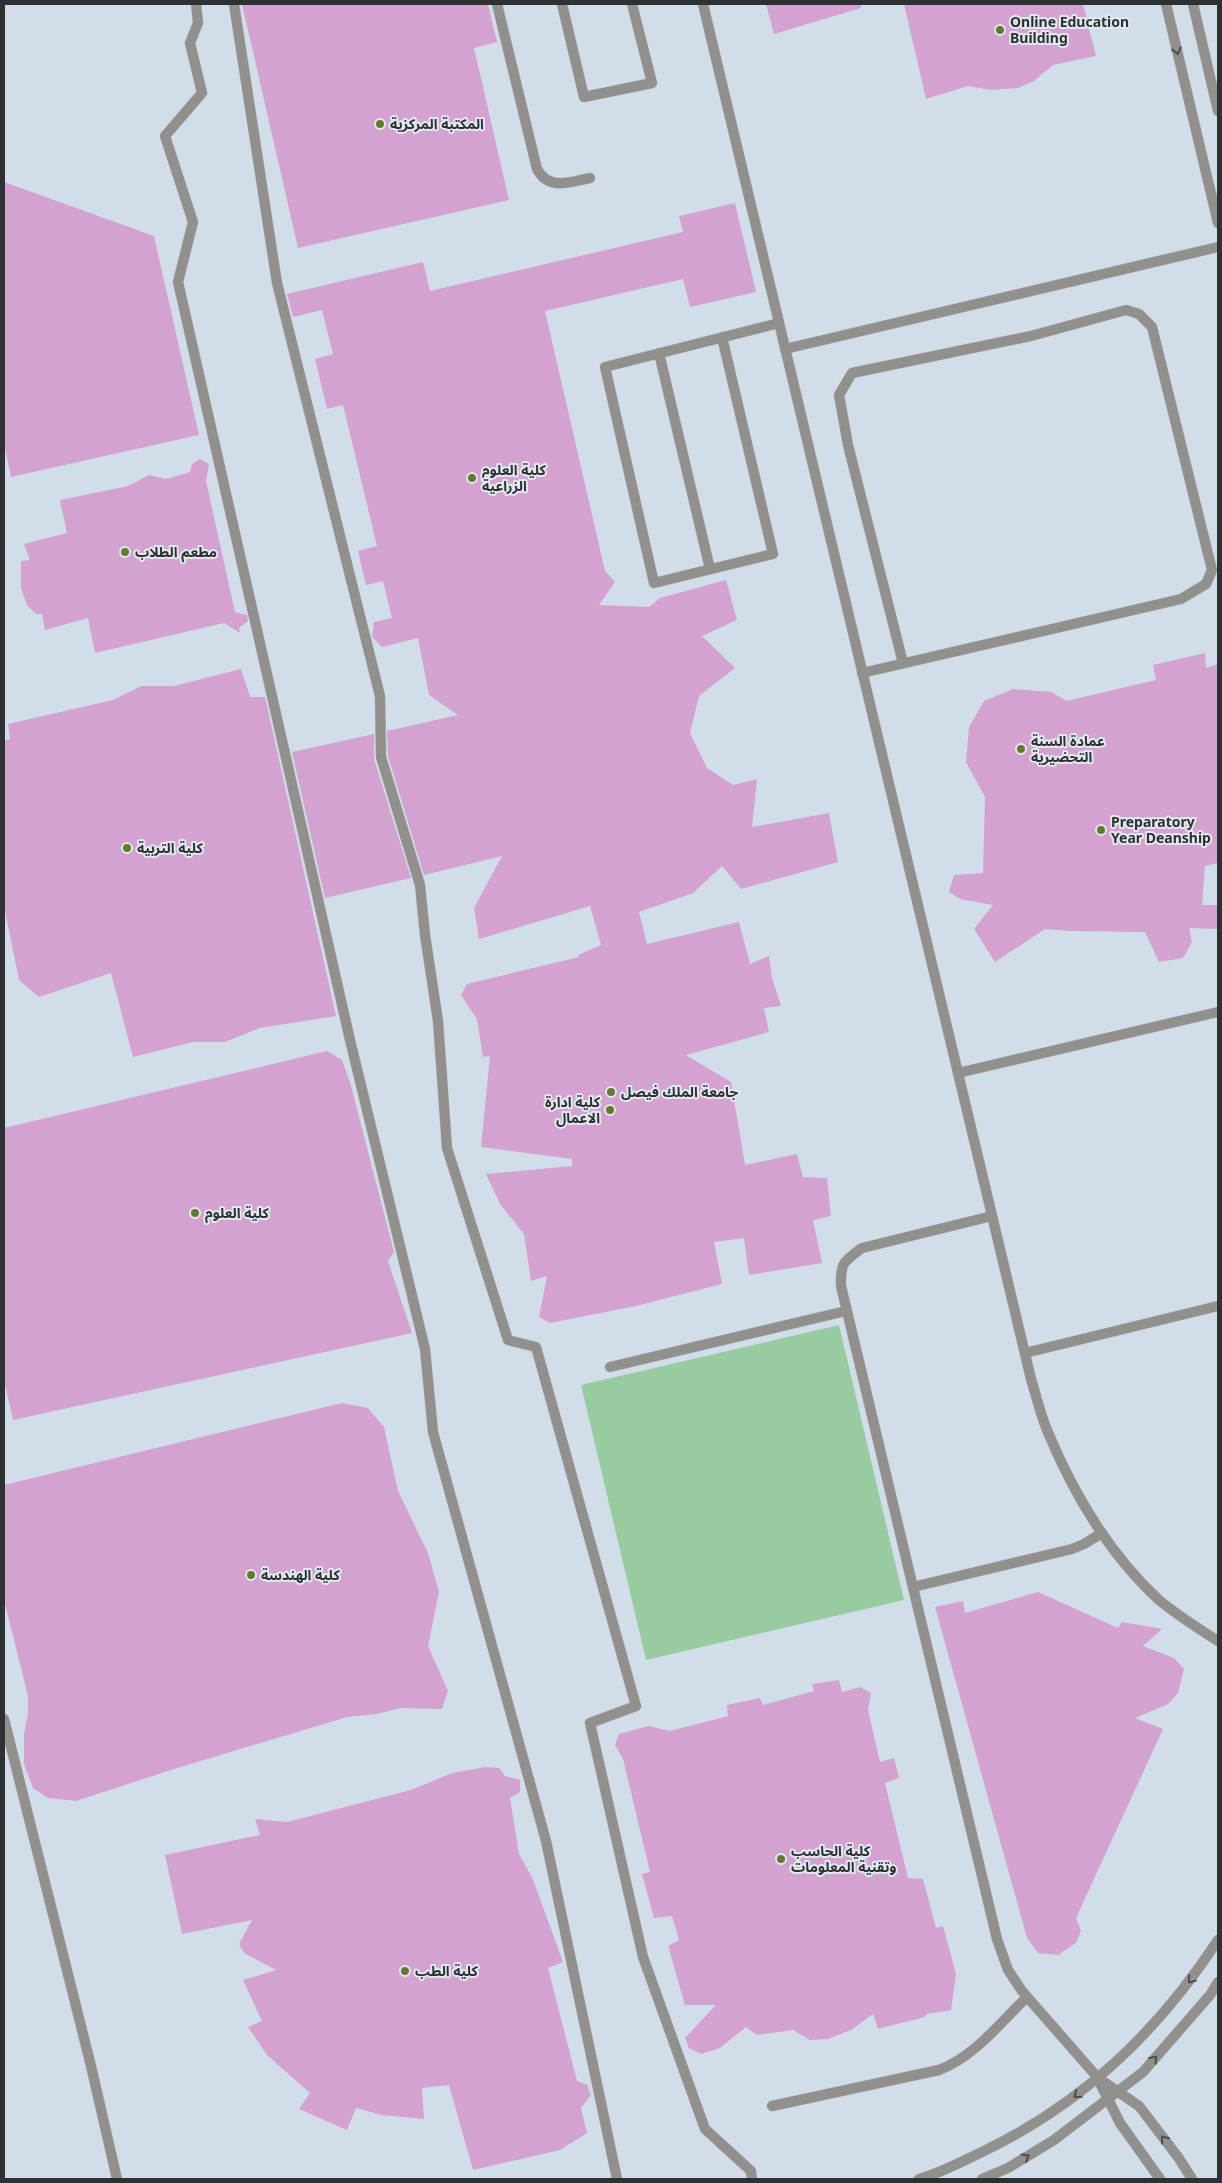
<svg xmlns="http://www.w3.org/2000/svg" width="1222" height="2183" font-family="'Noto Sans','Noto Sans Arabic',sans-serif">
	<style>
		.built { fill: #d1dee9 }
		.green { fill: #98cb9f }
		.building { fill: #d3a2d0 }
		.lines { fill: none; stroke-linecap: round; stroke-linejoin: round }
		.service-casing { stroke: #bdc3c9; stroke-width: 11 }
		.pedestrian-casing { stroke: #bdc3c9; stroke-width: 11 }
		.minor-casing { stroke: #bdc3c9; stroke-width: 11 }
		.service { stroke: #92908d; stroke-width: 10 }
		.pedestrian { stroke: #92908d; stroke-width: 10 }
		.minor { stroke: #92908d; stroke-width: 10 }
		.oneway { stroke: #4c4e4e }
		.poi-dot { fill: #647b2d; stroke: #e1e8ee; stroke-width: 2 }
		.labels { text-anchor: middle; stroke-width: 4; stroke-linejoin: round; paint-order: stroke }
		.poi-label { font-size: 14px; font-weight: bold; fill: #2e3133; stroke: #e1e8ee; text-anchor: start }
	</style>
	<rect width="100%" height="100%" fill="#e1e8ee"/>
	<rect class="built" x="4" y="4" width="1214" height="2175"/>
	<path class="green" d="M839,1325l65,275 -258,60 -65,-275z"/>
	<g class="building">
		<path d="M242,4h246l9,38 -23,6 35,152 -211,48z"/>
		<path d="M766,4h95v4l-87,26z"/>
		<path d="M904,4h179l13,52 -43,9 -19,16 -16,7 -27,2 -23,-4 -42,13z"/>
		<path d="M4,182l150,54 45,199 -188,42 -7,-34z"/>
		<path d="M735,203l21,89 -66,15 -7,-28 -138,32 60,260 10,11 -16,23 50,2 11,-9 66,-18 11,40 -35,16 33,32 -36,28 -9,37 17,35 26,17 24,-6 -5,48 77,-14 9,49 -97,27 -19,-23 -29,27 -54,19 8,32 92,-22 11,42 19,-8 3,22 9,28 -17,2 5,24 -83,23 45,27 14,83 52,-11 6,23 24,1 4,38 -18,4 9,43 -73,12 -5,-37 -30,4 8,42 -86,22 -86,17 -11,-6 8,-41 -16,5 -7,-47 -24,-30 -14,-30 86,-8v-7l-91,-12 9,-91 -7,1 -6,-38 -16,-24 6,-11 112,-27 -1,-2 23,-10 -11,-39 -111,33 -5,-31 28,-52 -78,19 -36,-119 -1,-25 71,-16 -29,-20 -11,-57 -36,9 -10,-10 2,-15 18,-4 -9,-37 -17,4 -8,-34 19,-5 -34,-141 -16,4 -12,-50 18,-5 -11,-44 -29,7 -6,-23 136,-32 7,29 253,-59 -4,-16z"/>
		<path d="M200,459l9,5 -3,17 29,131 12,3 1,6 -9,7 1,5 -16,-10 -129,30 -7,-35 -43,12 -3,-16h-6l-9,-9 -6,-17v-27l9,-1 -6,-16 43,-11 -7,-33 68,-14 21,-11 17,4 24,-7 2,-8z"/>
		<path d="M1205,653l1,15 12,-4v199l-13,3 -3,39h16v24l-29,-1 3,14 -9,16 -24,4 -14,-30 -74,-1 -26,-2 -50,33 -21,-33 19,-24 -33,-6 -11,-7 5,-17 29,-2 2,-76 -19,-35 3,-35 15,-26 29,-12 39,3 14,9 90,-21 -3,-15z"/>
		<path d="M241,669l9,28h15l71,319 -76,12 -35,14h-32l-60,15 -22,-84 -72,24 -20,-17 -15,-74v-165l6,-2 -2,-15 105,-24 28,-14h33z"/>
		<path d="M374,734v25l37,119 -86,20 -33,-146z"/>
		<path d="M327,1051l15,9 8,22 44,170 -6,9 24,72 -399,87 -9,-40v-252z"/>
		<path d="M342,1403l26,5 16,19 14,64 30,62 11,39 -11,54 20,45 -6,18 -42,-1 -23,6 -30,3 -173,52 -98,32 -28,-3 -15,-10 -9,-24v-30l4,-20v-18l-24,-96v-115z"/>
		<path d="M1038,1592l80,36 4,-6 40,7 -19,17 31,12 10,11 -6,24 -10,11 -33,14 28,11 -87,189 5,13 -5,12 -18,12 -20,-2 -11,-15 -92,-331 28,-6 2,12z"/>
		<path d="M839,1680l3,12 18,-5 11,6 -3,17 12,52 14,-4 5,20 -14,5 23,95 15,1 13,49 7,-2 13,48 -5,36 -24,4 -2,3 -47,12 -5,-15 -22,16 -23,9 -18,1 -17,-10 -36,5 -11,-8 -26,21 -19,6 -12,-6 -4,-10 31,-33h-31l-17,-59 11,-6 -7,-24 -18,2 -12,-44 8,-2 -27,-113 -8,-14 4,-11 30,-8 21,5 58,-15 -1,-11 33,-7 3,7 51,-14 -2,-7z"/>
		<path d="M485,1767l14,1 6,8 15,4v12l-10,6 9,56 13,23 31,85 -15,6 29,113 10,4 4,10 -10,13 6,25 -27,17 -87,20 -24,-85 -27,3 2,31 -42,-4 -26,-7 -9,22 -48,-21 11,-16 -43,-38 -19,-28 14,-6 -19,-41 33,-10 -32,-17 -5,-9 13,-24 -70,14 -17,-79 95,-20 -5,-16 32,3 124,-32 41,-17z"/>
	</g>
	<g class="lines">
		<defs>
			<g id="service">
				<path d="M497,4l40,165c12,22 33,13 53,9"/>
				<path d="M562,4l22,93 68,-14 -20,-79"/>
				<path d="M703,4l328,1375c5,16 9,34 16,51 26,63 62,124 112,170 18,15 40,29 59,41"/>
				<path d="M1166,4l52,219"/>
				<path d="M1193,4l25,107"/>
				<path d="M722,337l51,217 -119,29 -49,-216 174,-44"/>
				<path d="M785,349l433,-102"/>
				<path d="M659,353l51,216"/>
				<path d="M862,673l319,-74 25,-15 6,-14 -60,-243 -13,-13 -13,-4 -95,26 -179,37 -13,22 9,50 55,218"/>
				<path d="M992,1216l-130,32c-18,13 -22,15 -21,38l156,653 11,31 14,21 76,87"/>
				<path d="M1025,1353l193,-47"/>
				<path d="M610,1367l236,-56"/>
				<path d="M913,1587l159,-38 12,-5 18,-11"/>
				<path d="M4,1719l87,347 26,113"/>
				<path d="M772,2106l167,-36c35,-13 61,-47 88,-73"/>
				<path d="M919,2179c22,-6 42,-17 63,-27 100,-48 175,-119 236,-212"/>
				<path d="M982,2179l26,-11 46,-28 89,-68 67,-77 8,-13"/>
			</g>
			<g id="pedestrian">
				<path d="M196,4l2,19 -8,20 12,50 -37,43 28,86 -15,60 172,758 75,309 8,83 113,409 71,338"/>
				<path d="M234,4l43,279 103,413 1,61 39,128 5,50 13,86 9,127 61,192 28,7 100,359 -46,17 53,234 62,172 46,42 1,8"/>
			</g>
			<g id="minor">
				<path d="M958,1073l260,-61"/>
				<path d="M1098,2078l41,28 39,51 14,22"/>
				<path d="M1098,2079l22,44 40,56"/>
			</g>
		</defs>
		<use href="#service" class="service-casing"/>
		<use href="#pedestrian" class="pedestrian-casing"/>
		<use href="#minor" class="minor-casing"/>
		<use href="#service" class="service"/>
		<use href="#pedestrian" class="pedestrian"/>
		<use href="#minor" class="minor"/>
	</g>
	<defs><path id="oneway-chevron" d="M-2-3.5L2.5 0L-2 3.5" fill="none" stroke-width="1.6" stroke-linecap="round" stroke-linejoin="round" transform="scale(1.25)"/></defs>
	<g class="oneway">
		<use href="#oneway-chevron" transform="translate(1177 51) rotate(76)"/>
		<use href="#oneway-chevron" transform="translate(1191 1980) rotate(127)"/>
		<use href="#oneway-chevron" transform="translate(1154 2059) rotate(-48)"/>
		<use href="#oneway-chevron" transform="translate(1077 2095) rotate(142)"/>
		<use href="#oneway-chevron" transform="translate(1164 2139) rotate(-128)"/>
		<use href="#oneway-chevron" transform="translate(1026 2157) rotate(-31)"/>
	</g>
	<g class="poi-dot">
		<circle cx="1000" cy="30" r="5"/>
		<circle cx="380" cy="124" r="5"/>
		<circle cx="472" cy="478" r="5"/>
		<circle cx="125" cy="552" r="5"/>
		<circle cx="1021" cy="749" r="5"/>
		<circle cx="1101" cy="830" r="5"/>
		<circle cx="127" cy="848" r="5"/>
		<circle cx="611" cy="1092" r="5"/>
		<circle cx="610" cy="1110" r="5"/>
		<circle cx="195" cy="1213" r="5"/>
		<circle cx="251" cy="1575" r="5"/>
		<circle cx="781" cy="1859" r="5"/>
		<circle cx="405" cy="1971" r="5"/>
	</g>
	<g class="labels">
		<g class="poi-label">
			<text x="1010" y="27">Online Education<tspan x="1010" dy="16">Building</tspan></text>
			<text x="390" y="129">المكتبة المركزية</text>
			<text x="482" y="475">كلية العلوم<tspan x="482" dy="16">الزراعية</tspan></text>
			<text x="135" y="557">مطعم الطلاب</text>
			<text x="1031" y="746">عمادة السنة<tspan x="1031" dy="16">التحضيرية</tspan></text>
			<text x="1111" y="827">Preparatory<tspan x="1111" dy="16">Year Deanship</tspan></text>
			<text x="137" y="853">كلية التربية</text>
			<text x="621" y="1097">جامعة الملك فيصل</text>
			<text x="600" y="1107" text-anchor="end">كلية ادارة<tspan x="600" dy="16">الاعمال</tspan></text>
			<text x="205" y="1218">كلية العلوم</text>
			<text x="261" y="1580">كلية الهندسة</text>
			<text x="791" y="1856">كلية الحاسب<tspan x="791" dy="16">وتقنية المعلومات</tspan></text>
			<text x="415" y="1976">كلية الطب</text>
		</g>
	</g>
	<rect width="1222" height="2183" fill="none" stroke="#2e3133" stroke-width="10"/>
</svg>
